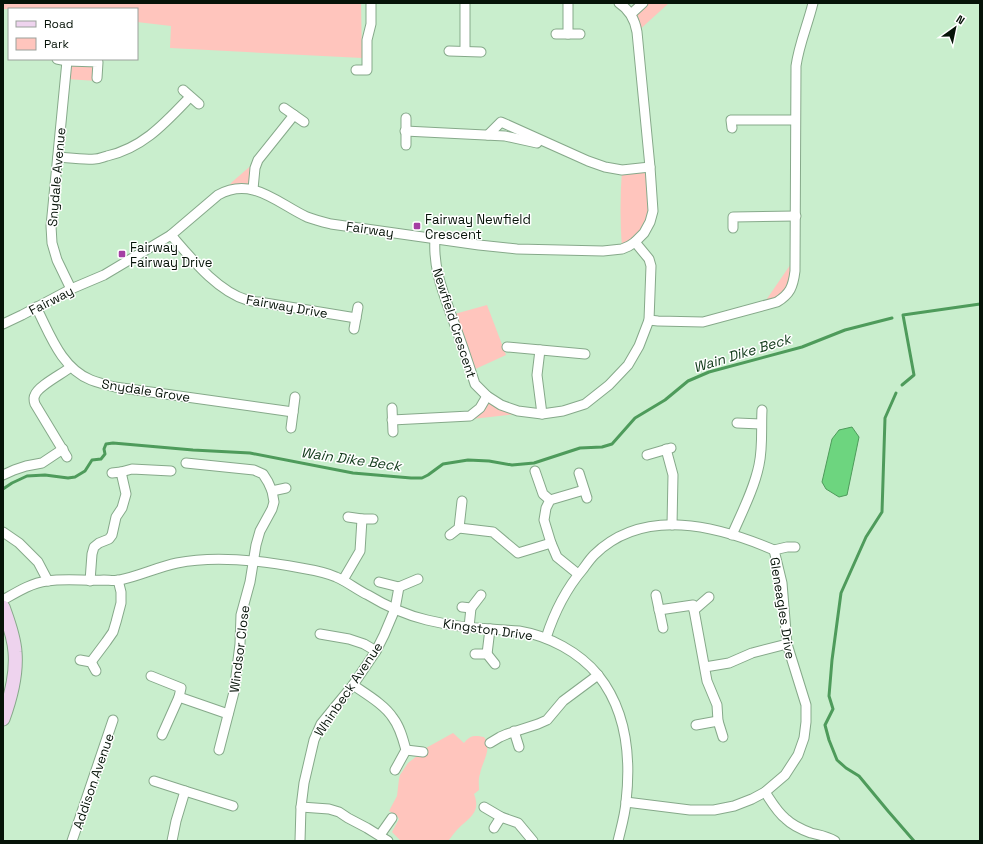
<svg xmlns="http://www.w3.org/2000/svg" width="983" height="844" font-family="'Space Grotesk',sans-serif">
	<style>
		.green { fill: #ffc5bd }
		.water { fill: #6dd57f; stroke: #4e9b5b }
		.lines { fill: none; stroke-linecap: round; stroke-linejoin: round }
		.stream { stroke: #4e9b5b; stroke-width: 3 }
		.street-casing { stroke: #86a98a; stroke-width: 11 }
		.secondary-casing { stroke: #86a98a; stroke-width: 15 }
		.street { stroke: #fff; stroke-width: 9 }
		.secondary { stroke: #eed3ee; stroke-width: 13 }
		.poi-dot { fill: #a43fa3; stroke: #fff; stroke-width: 1.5 }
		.labels { text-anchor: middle; stroke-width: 3; stroke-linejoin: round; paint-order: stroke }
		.street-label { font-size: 13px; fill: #061308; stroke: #fff }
		.poi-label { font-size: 13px; fill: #061308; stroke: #fff; text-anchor: start }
		.water-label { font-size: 14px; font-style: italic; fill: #0f3918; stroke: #fff }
	</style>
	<rect width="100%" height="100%" fill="#c9eecd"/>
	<g class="green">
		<path d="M3,3h358l1,55 -192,-10 1,-22 -34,-4v-13h-134z"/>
		<path d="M635,3h34l-32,29 -9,-22z"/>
		<path d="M67,61l31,1 -1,19 -31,-2z"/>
		<path d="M254,163l-1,26 -29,3 8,-10z"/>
		<path d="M650,167v55l-28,27c-2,-27 -2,-53 0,-79z"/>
		<path d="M795,258l-4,31 -29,17z"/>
		<path d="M487,305l19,50 -35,16 -20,-56z"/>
		<path d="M487,396l29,18 -44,5z"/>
		<path d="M453,733l11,10c6,-8 11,-8 20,-6 9,11 -2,25 -4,37 -2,5 -1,11 -1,16l-5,4c8,20 -7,24 -18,37 -3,3 -5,7 -8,10h-47l-9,-9 7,-13 -2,-3 -8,-5 8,-15 2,-17 1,-4 8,-12 9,-7 8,1 1,-9z"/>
	</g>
	<path class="water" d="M852,427l7,10 -12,58 -8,2 -13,-8 -4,-7 10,-43 7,-9z"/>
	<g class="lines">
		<g class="stream">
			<path d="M902,385l12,-10 -11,-60 77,-11"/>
			<path d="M896,393l-11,25 -3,94 -16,25 -25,56 -9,67 -3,36 4,13 -8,16 4,15 8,20 9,8 13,8 29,35 26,30"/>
			<path d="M3,489l9,-6 15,-7 18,-1 23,3 7,-1 10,-6 7,-11 9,-1 4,-5 -1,-5 2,-5 7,-1 80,7 57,3 103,20 58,5h11l6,-3 15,-11 25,-4 21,1 23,4 22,-2 46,-15 22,-1 10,-3 23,-26 30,-18 23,-19 21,-9 93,-25 43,-17 47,-12"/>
		</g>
		<defs>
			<g id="street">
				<path d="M568,3v31"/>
				<path d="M631,14l12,-11"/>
				<path d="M556,34h24"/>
				<path d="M449,51l32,1"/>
				<path d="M465,51v-48"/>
				<path d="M57,59l10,2 31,1 -1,16"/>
				<path d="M67,61l-16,165 1,17 5,17 14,29"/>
				<path d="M356,70h11v-30l4,-16v-21"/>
				<path d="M183,90l16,14"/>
				<path d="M284,108l20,14"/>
				<path d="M406,118v27"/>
				<path d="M732,128l-1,-8h64"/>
				<path d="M405,131l100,5 32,7"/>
				<path d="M488,135l13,-13 87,39 17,6 17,3 28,-3"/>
				<path d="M58,157c12,1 25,3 37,2 4,0 8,-2 12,-3 36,-8 58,-33 83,-59"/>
				<path d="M253,189l2,-21 3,-8 36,-45"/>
				<path d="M733,228v-11l63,-1"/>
				<path d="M171,235c20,23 46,56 76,65 4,1 8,2 12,2l97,16"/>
				<path d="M435,239c-2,30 8,53 18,81 8,21 15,42 22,64l12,12 14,9 17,6 24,3 21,-3 22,-7 24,-19 19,-20 11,-19 10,-26 2,-54 -2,-7 -14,-17"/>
				<path d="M36,307c14,27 25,61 55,73 8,3 16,5 24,7l178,25"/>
				<path d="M649,320l9,1 45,1 74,-20c13,-8 16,-15 18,-31l1,-205c3,-22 12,-42 17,-63"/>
				<path d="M3,324l19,-9 49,-26 33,-14 67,-40 47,-40c34,-19 59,8 89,22 8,3 16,5 24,7l148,21 38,4 86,2 19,-2 7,-3 6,-4 9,-9 6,-11 3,-11 -3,-44 -13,-135c-2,-12 -7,-22 -18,-29"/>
				<path d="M354,329l4,-22"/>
				<path d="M507,347l78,7"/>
				<path d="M540,350l-3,25 5,39"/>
				<path d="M392,408l1,24"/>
				<path d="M392,420l78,-4 10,-8 7,-12"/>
				<path d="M737,423l24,1"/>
				<path d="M291,428l4,-31"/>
				<path d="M666,449l7,26 -1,50"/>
				<path d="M647,455l24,-7"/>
				<path d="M67,457l-32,-53c-1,-3 -2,-6 0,-9 3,-9 27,-21 36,-28"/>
				<path d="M186,463l68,7 9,4 5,8 4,9 2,11 -2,7 -12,22 -4,14 -6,37 -9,33 -1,29 -6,48 -15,58"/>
				<path d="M535,471l8,23 7,6"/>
				<path d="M121,472l11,-3 39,2"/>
				<path d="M579,473l8,25"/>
				<path d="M3,475l11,-5 12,-4 16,-3 21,-14"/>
				<path d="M272,491l14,-3"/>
				<path d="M348,517l14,2h11"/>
				<path d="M459,528l34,4 25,21 33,-10"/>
				<path d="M3,532l16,11 19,19 10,19"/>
				<path d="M450,535l9,-7 3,-27"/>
				<path d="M732,535c10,-23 22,-46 27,-70 4,-18 2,-37 3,-55"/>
				<path d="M578,574l-21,-17 -6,-14 -7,-23 2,-12 4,-8 34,-10"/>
				<path d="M343,580l17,-29 2,-32"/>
				<path d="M90,581l2,-27 2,-7 5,-4 10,-4 3,-4 4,-18 6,-9 4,-14 -5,-22 -9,1"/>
				<path d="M379,582l20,5 19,-8"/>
				<path d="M656,595l7,33"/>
				<path d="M3,600c14,-8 28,-17 44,-19 19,-3 38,0 57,-1 5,0 10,1 16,0 19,-4 38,-13 57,-17 38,-8 87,-2 124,5 12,2 24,4 35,9 12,5 21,13 32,18 18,11 38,20 59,25 21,5 43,8 64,9 9,1 18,1 28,2 30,5 60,21 79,44 29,36 33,83 28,127 -1,13 -5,26 -8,39"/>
				<path d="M462,607l9,1 10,-13"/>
				<path d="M659,610l34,-5 1,5 15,-13"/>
				<path d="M694,610l13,71 10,24 1,16 5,16"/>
				<path d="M469,627l2,-19"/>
				<path d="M320,634l29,5 15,5 12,7"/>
				<path d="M546,638c8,-25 20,-49 37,-69 3,-4 7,-10 11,-14 50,-49 124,-29 180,-5"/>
				<path d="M475,654h12l8,10"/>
				<path d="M487,654l3,-25"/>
				<path d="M80,660l11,2 5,9"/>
				<path d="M91,662l15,-20 7,-10 3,-10 5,-19v-11l-3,-12"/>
				<path d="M705,667l24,-4 23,-10 35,-9"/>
				<path d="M151,676l30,12 -2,9 -17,38"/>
				<path d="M353,685c13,9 32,20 40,33 7,9 10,21 13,32l-11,20"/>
				<path d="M179,697l49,17"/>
				<path d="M696,725l22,-4"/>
				<path d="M514,731l5,16"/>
				<path d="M490,743l10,-6 7,-3 31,-10 9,-4 16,-19 35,-26"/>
				<path d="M406,750l17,2"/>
				<path d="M154,781l31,10 -9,30 -4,20"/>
				<path d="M185,791l48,15"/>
				<path d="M765,792c6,9 12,20 21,27 6,6 17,11 25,14 8,2 16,3 24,8"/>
				<path d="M626,802l64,8h24l20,-4 18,-7 13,-7 20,-17 13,-20 6,-17 2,-16v-17l-19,-61 -5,-61 -8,-33 13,-3h8"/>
				<path d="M301,807l28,2 10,3 9,6 19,10 21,13"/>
				<path d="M484,807l17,10 17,6 15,18"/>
				<path d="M494,828l7,-11"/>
				<path d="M380,835l12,-17"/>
				<path d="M72,841l41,-121"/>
				<path d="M300,841l1,-34 3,-24 10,-43 7,-16 13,-16 19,-23 23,-34 8,-16 11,-26 4,-22"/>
			</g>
			<path id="secondary" d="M3,607c5,14 11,29 12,45 2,23 -4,45 -12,67"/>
		</defs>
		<use href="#street" class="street-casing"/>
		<use href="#secondary" class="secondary-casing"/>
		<use href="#street" class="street"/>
		<use href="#secondary" class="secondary"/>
	</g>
	<g class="poi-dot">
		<rect x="413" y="222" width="8" height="8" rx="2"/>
		<rect x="118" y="250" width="8" height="8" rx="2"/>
	</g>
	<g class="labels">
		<g class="street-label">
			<text transform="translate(56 177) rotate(-85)" y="5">Snydale Avenue</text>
			<text transform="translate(370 229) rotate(8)" y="5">Fairway</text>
			<text transform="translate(51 300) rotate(-27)" y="5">Fairway</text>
			<text transform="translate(287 306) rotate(10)" y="5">Fairway Drive</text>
			<text transform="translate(455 323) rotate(72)" y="5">Newfield Crescent</text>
			<text transform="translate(146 390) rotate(9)" y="5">Snydale Grove</text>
			<text transform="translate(783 608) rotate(81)" y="5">Gleneagles Drive</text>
			<text transform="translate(488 629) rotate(8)" y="5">Kingston Drive</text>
			<text transform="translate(239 649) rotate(-83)" y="5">Windsor Close</text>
			<text transform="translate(348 689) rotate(-56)" y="5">Whinbeck Avenue</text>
			<text transform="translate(93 781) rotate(-71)" y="5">Addison Avenue</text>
		</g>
		<g class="poi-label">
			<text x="425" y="224">Fairway Newfield<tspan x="425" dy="15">Crescent</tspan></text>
			<text x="130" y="252">Fairway<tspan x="130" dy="15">Fairway Drive</tspan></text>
		</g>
		<g class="water-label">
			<text transform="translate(742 353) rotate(-17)" y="5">Wain Dike Beck</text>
			<text transform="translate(351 459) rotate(8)" y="5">Wain Dike Beck</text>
		</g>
	</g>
	<rect width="983" height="844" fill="none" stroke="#061308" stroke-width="8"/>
	<rect x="8" y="8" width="130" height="52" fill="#ffffff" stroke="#9ba19c"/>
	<rect x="16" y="21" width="20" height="6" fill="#eed3ee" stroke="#9ba19c"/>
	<text x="44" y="28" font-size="12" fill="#061308">Road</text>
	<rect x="16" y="38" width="20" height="12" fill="#ffc5bd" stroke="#9ba19c"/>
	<text x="44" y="48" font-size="12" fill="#061308">Park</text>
	<g transform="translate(955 28) rotate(33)" stroke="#ffffff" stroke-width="3" paint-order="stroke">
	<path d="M0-3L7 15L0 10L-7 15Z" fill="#061308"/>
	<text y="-6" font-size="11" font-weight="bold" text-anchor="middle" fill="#061308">N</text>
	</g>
</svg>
